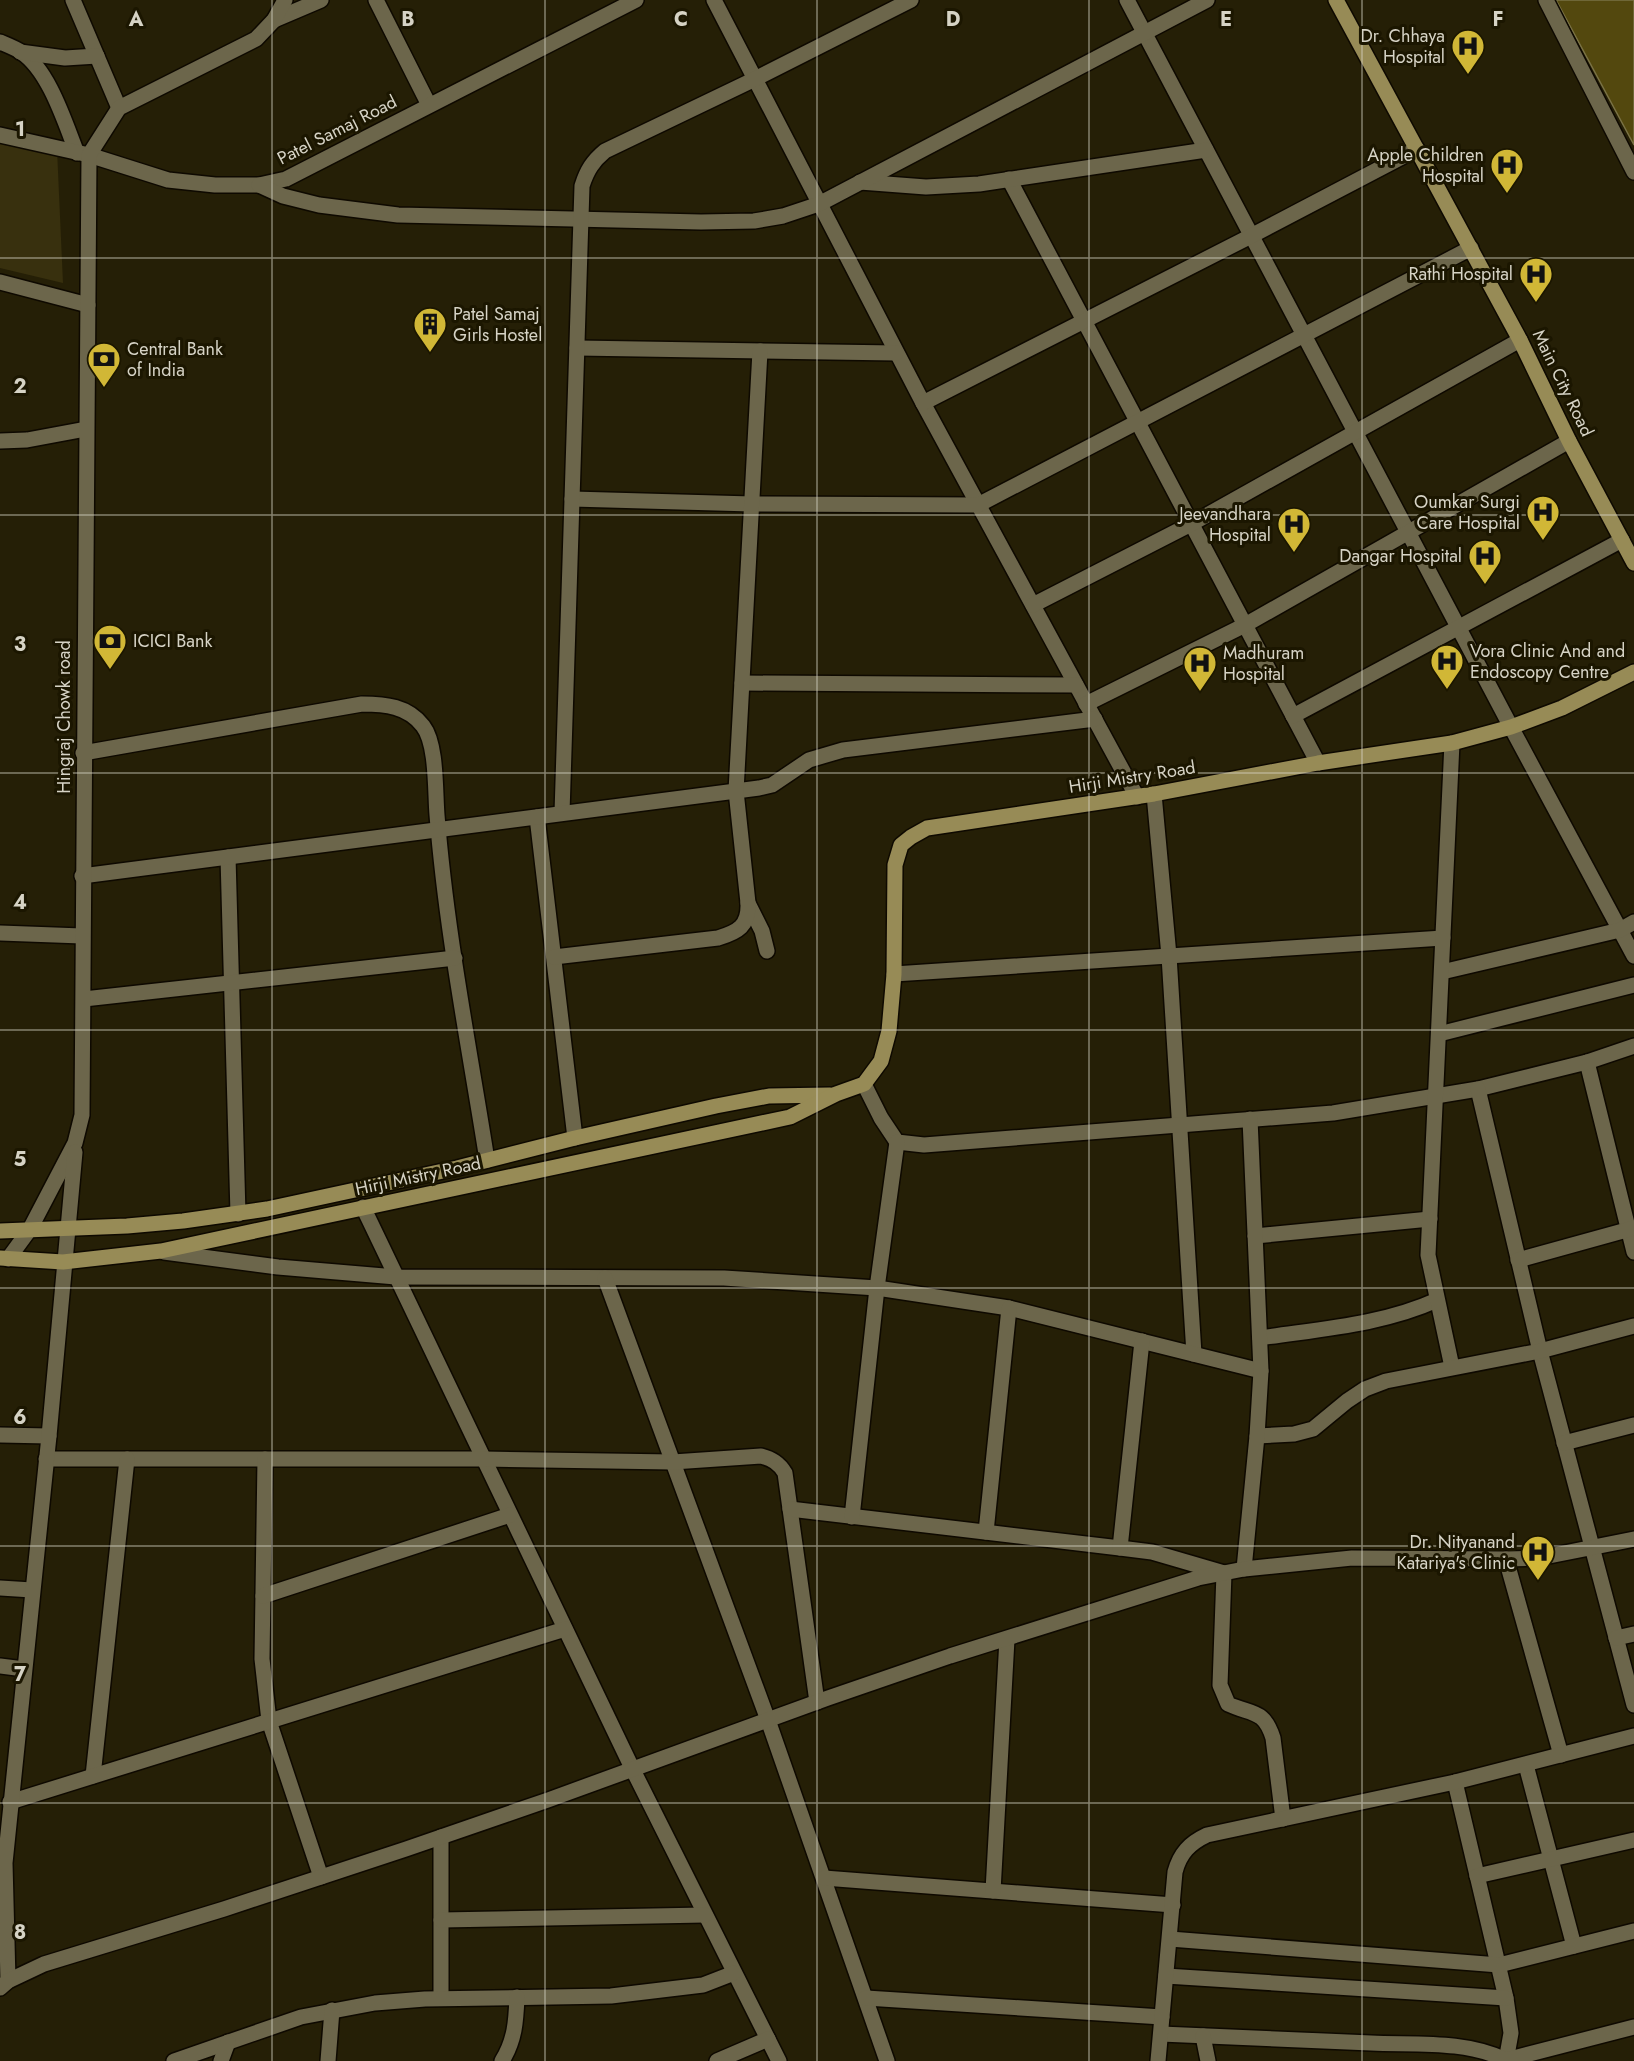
<svg xmlns="http://www.w3.org/2000/svg" width="1634" height="2061" font-family="Jost,sans-serif">
	<style>
		.green { fill: #38300e }
		.water { fill: #53480e; stroke: #7a7245; stroke-width: 1.5 }
		.lines { fill: none; stroke-linecap: round; stroke-linejoin: round }
		.minor-casing { stroke: #0e0900; stroke-width: 18 }
		.major-casing { stroke: #0e0900; stroke-width: 18 }
		.minor { stroke: #6c664b; stroke-width: 15 }
		.major { stroke: #978b56; stroke-width: 15 }
		.grid { fill: none; stroke: #d6d3c5; stroke-width: 1.5; stroke-opacity: 0.55 }
		.labels { text-anchor: middle; stroke-width: 6; stroke-linejoin: round; paint-order: stroke }
		.poi-label { font-size: 18px; fill: #d6d3c5; stroke: #1b1600; text-anchor: end }
		.street-label { font-size: 18px; fill: #d6d3c5; stroke: #1b1600 }
		.grid-label { font-size: 20px; text-anchor: middle; font-weight: bold; fill: #d6d3c5; stroke: #1b1600; stroke-width: 6; stroke-linejoin: round; paint-order: stroke }
	</style>
	<rect width="100%" height="100%" fill="#251f06"/>
	<path class="green" d="M0,137l57,12 6,134 -63,-15z"/>
	<path class="water" d="M1556,0h78v145z"/>
	<g class="lines">
		<defs>
			<g id="minor">
				<path d="M73,0l46,108"/>
				<path d="M376,0l53,105"/>
				<path d="M714,0l209,403 214,394"/>
				<path d="M1127,0l384,727 123,229"/>
				<path d="M1546,0l88,172"/>
				<path d="M274,20l47,-20"/>
				<path d="M0,42c7,3 15,6 21,10 28,18 44,71 56,101"/>
				<path d="M20,52l45,6 32,-2"/>
				<path d="M0,135l89,20 79,25 47,5h44l27,-6 350,-179"/>
				<path d="M1009,179l309,584"/>
				<path d="M860,182l66,5 53,-3 227,-34"/>
				<path d="M259,185l24,11 36,9 79,10 303,7 53,-1 29,-5 36,-12 388,-204"/>
				<path d="M0,282l88,23"/>
				<path d="M577,348l319,5"/>
				<path d="M923,403l328,-167 166,-87"/>
				<path d="M0,441l27,-1 59,-11"/>
				<path d="M572,499l180,5 226,1 493,-257"/>
				<path d="M1033,605l158,-81 329,-184"/>
				<path d="M742,683l334,2"/>
				<path d="M1086,704l159,-79 324,-184"/>
				<path d="M1293,716l329,-176"/>
				<path d="M83,753l279,-49c23,0 46,2 61,22 14,18 12,65 14,89 9,115 32,231 50,345"/>
				<path d="M1154,794l15,162 25,398"/>
				<path d="M562,813l20,-627c5,-16 11,-25 23,-35l150,-72 156,-79"/>
				<path d="M537,817l38,321"/>
				<path d="M228,857l10,357"/>
				<path d="M82,876l677,-88 13,-3 37,-25 34,-10 252,-31"/>
				<path d="M748,903l14,28 5,20"/>
				<path d="M0,933l82,3"/>
				<path d="M554,957l164,-19c20,-6 31,-12 30,-35l-12,-112 24,-440"/>
				<path d="M1442,972l178,-42 14,-8"/>
				<path d="M894,974l549,-36"/>
				<path d="M84,999l371,-41"/>
				<path d="M1439,1034l195,-49"/>
				<path d="M1587,1062l47,190"/>
				<path d="M864,1084l17,34 16,24 27,3 409,-32 145,-24 109,-27 47,-16"/>
				<path d="M1478,1089l62,262 94,354"/>
				<path d="M363,1207l270,563 146,291"/>
				<path d="M1255,1236l175,-17"/>
				<path d="M164,1252l114,15 118,10 328,1 153,10 132,20 252,63"/>
				<path d="M8,1259l22,-30 45,-86 7,-28 7,-960 30,-47 137,-69 18,-19 11,-20"/>
				<path d="M1518,1260l116,-32"/>
				<path d="M605,1278l163,442 119,341"/>
				<path d="M1260,1338c59,-9 122,-13 177,-38"/>
				<path d="M1452,1367l-24,-112 24,-512"/>
				<path d="M0,1435l49,1"/>
				<path d="M1257,1436l37,-2 19,-5 34,-28 18,-12 21,-8 154,-30 94,-25"/>
				<path d="M1564,1443l70,-18"/>
				<path d="M46,1459h438l189,3 88,-6c11,3 18,7 24,17l32,229"/>
				<path d="M265,1459l-3,200 7,62 52,156"/>
				<path d="M790,1509l330,39 32,4 72,21 -4,112 8,19c24,11 36,5 45,34l10,81"/>
				<path d="M852,1517l25,-229 20,-146"/>
				<path d="M986,1532l23,-224"/>
				<path d="M1120,1548l22,-207"/>
				<path d="M1506,1559l55,196"/>
				<path d="M1244,1569l13,-133 4,-65 -11,-252"/>
				<path d="M0,1588l32,2"/>
				<path d="M263,1596l247,-81"/>
				<path d="M1616,1638l18,-4"/>
				<path d="M0,1666l24,3"/>
				<path d="M1526,1765l48,181"/>
				<path d="M93,1776l34,-317"/>
				<path d="M1455,1782l51,216 5,35 -5,28"/>
				<path d="M10,1802l555,-173"/>
				<path d="M441,1837v161"/>
				<path d="M1477,1876l157,-36"/>
				<path d="M824,1878l349,27"/>
				<path d="M993,1891l14,-252"/>
				<path d="M441,1920l264,-5"/>
				<path d="M1170,1939l329,26 135,-34"/>
				<path d="M1166,1976l340,22"/>
				<path d="M8,1981l-3,-118 44,-427 26,-284"/>
				<path d="M0,1988l8,-7 36,-17 180,-55 182,-60 142,-49 280,-102 122,-42 248,-78 46,-9 108,-11 154,1 33,-1 95,-19"/>
				<path d="M866,1998l296,19"/>
				<path d="M1161,2034c70,3 140,6 210,9 45,2 94,-3 135,17l128,-33"/>
				<path d="M1203,2036l5,25"/>
				<path d="M174,2061l127,-44 74,-14 50,-4 186,-3 92,-11 31,-12"/>
				<path d="M221,2061l7,-19"/>
				<path d="M328,2061l4,-51"/>
				<path d="M502,2061c13,-21 14,-40 15,-64"/>
				<path d="M717,2061l51,-22"/>
				<path d="M1158,2061l17,-189c5,-19 15,-29 32,-37l248,-53 179,-46"/>
			</g>
			<g id="major">
				<path d="M1336,0l184,340 49,101 65,122"/>
				<path d="M0,1231l127,-5 56,-5 84,-12 190,-41 118,-30 141,-32 53,-10 61,-1"/>
				<path d="M0,1258l63,4 98,-11 629,-134 46,-23 28,-10 17,-23 8,-30 5,-57 1,-109 6,-20 10,-8 16,-9 227,-34 164,-31 134,-20 59,-16 51,-19 72,-36"/>
			</g>
		</defs>
		<use href="#minor" class="minor-casing"/>
		<use href="#major" class="major-casing"/>
		<use href="#minor" class="minor"/>
		<use href="#major" class="major"/>
	</g>
	<path class="grid" d="M272,0v2061M545,0v2061M817,0v2061M1089,0v2061M1362,0v2061M0,258h1634M0,515h1634M0,773h1634M0,1030h1634M0,1288h1634M0,1546h1634M0,1803h1634"/>
	<defs>
		<symbol id="hospital-pin" viewBox="-11 -11 22 30"><path d="M0 17L-7.5 6A9.5 9.5 0 1 1 7.5 6Z" fill="#d1b736" stroke="#1b1600"/><path d="M-5-5h3v3.5h4V-5h3V5h-3V1.5h-4V5h-3Z" fill="#111"/></symbol>
		<symbol id="building-pin" viewBox="-11 -11 22 30"><path d="M0 17L-7.5 6A9.5 9.5 0 1 1 7.5 6Z" fill="#d1b736" stroke="#1b1600"/><path d="M-4-6H4V6H1V3H-1V6H-4ZM-2.5-4.3h1.7v1.8h-1.7ZM.8-4.3h1.7v1.8H.8ZM-2.5-1h1.7V.8h-1.7ZM.8-1h1.7V.8H.8Z" fill="#111"/></symbol>
		<symbol id="bank-pin" viewBox="-11 -11 22 30"><path d="M0 17L-7.5 6A9.5 9.5 0 1 1 7.5 6Z" fill="#d1b736" stroke="#1b1600"/><path d="M-6-4H6V4H-6ZM0-2.3a2.3 2.3 0 1 0 0 4.6a2.3 2.3 0 1 0 0-4.6Z" fill="#111"/></symbol>
	</defs>
	<g fill-rule="evenodd">
		<use href="#hospital-pin" x="1449" y="27" width="38" height="52"/>
		<use href="#hospital-pin" x="1488" y="146" width="38" height="52"/>
		<use href="#hospital-pin" x="1517" y="255" width="38" height="52"/>
		<use href="#building-pin" x="411" y="305" width="38" height="52"/>
		<use href="#bank-pin" x="85" y="340" width="38" height="52"/>
		<use href="#hospital-pin" x="1524" y="493" width="38" height="52"/>
		<use href="#hospital-pin" x="1275" y="505" width="38" height="52"/>
		<use href="#hospital-pin" x="1466" y="537" width="38" height="52"/>
		<use href="#bank-pin" x="91" y="622" width="38" height="52"/>
		<use href="#hospital-pin" x="1428" y="642" width="38" height="52"/>
		<use href="#hospital-pin" x="1181" y="644" width="38" height="52"/>
		<use href="#hospital-pin" x="1519" y="1533" width="38" height="52"/>
	</g>
	<g class="labels">
		<g class="poi-label">
			<text x="1445" y="42">Dr. Chhaya<tspan x="1445" dy="21">Hospital</tspan></text>
			<text x="1484" y="161">Apple Children<tspan x="1484" dy="21">Hospital</tspan></text>
			<text x="1513" y="280">Rathi Hospital</text>
			<text x="453" y="320" text-anchor="start">Patel Samaj<tspan x="453" dy="21">Girls Hostel</tspan></text>
			<text x="127" y="355" text-anchor="start">Central Bank<tspan x="127" dy="21">of India</tspan></text>
			<text x="1520" y="508">Oumkar Surgi<tspan x="1520" dy="21">Care Hospital</tspan></text>
			<text x="1271" y="520">Jeevandhara<tspan x="1271" dy="21">Hospital</tspan></text>
			<text x="1462" y="562">Dangar Hospital</text>
			<text x="133" y="647" text-anchor="start">ICICI Bank</text>
			<text x="1470" y="657" text-anchor="start">Vora Clinic And and<tspan x="1470" dy="21">Endoscopy Centre</tspan></text>
			<text x="1223" y="659" text-anchor="start">Madhuram<tspan x="1223" dy="21">Hospital</tspan></text>
			<text x="1515" y="1548">Dr. Nityanand<tspan x="1515" dy="21">Katariya's Clinic</tspan></text>
		</g>
		<g class="street-label">
			<text transform="translate(337 130) rotate(-27)" y="6">Patel Samaj Road</text>
			<text transform="translate(1563 383) rotate(64)" y="6">Main City Road</text>
			<text transform="translate(64 717) rotate(-90)" y="6">Hingraj Chowk road</text>
			<text transform="translate(1132 777) rotate(-9)" y="6">Hirji Mistry Road</text>
			<text transform="translate(418 1176) rotate(-12)" y="6">Hirji Mistry Road</text>
		</g>
	</g>
	<g class="grid-label">
		<text x="136" y="26">A</text>
		<text x="408" y="26">B</text>
		<text x="681" y="26">C</text>
		<text x="953" y="26">D</text>
		<text x="1226" y="26">E</text>
		<text x="1498" y="26">F</text>
		<text x="20" y="136">1</text>
		<text x="20" y="393">2</text>
		<text x="20" y="651">3</text>
		<text x="20" y="909">4</text>
		<text x="20" y="1166">5</text>
		<text x="20" y="1424">6</text>
		<text x="20" y="1681">7</text>
		<text x="20" y="1939">8</text>
	</g>
</svg>
